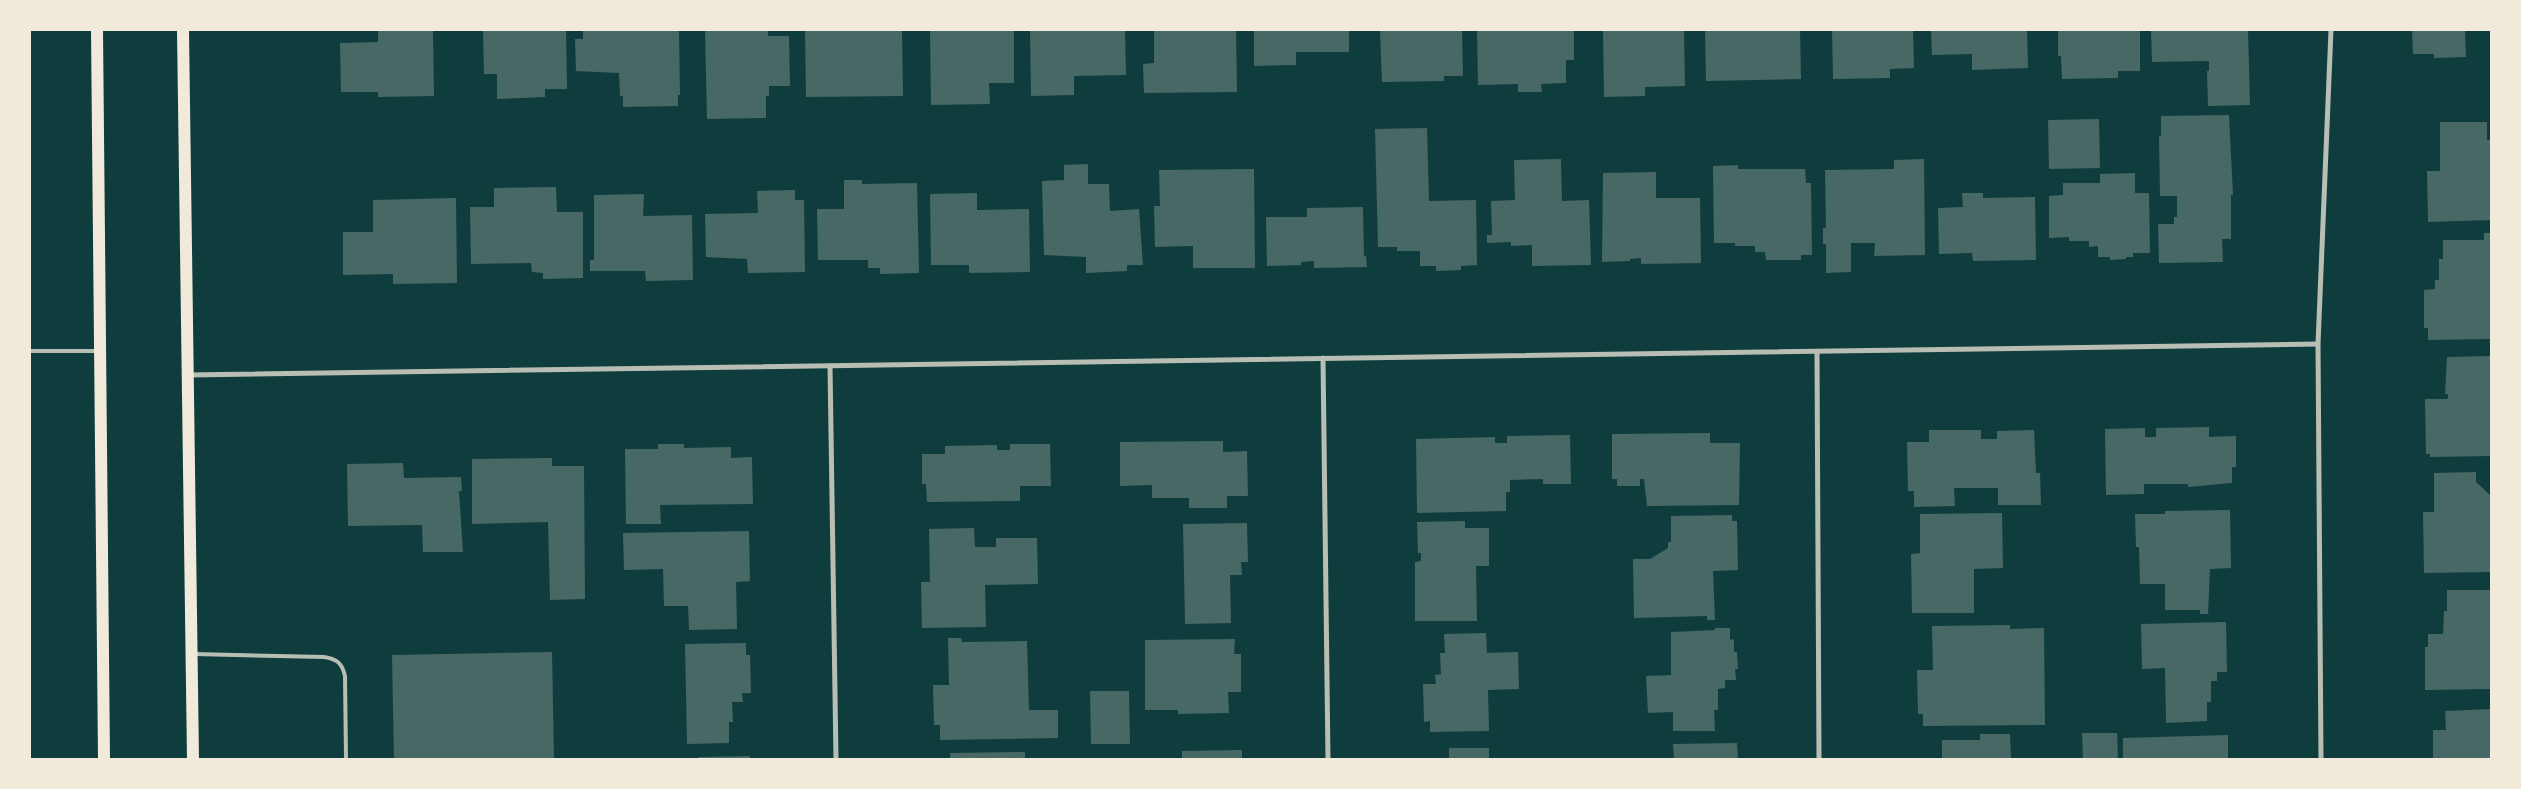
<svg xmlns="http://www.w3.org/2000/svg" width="2521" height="789" font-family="Barlow,sans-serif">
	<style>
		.building { fill: #486865 }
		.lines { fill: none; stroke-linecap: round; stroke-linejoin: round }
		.service { stroke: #b8beb3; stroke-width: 4 }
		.minor { stroke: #b8beb3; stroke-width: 5 }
		.primary { stroke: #f1e9da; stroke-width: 12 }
	</style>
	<rect width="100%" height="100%" fill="#0f3d3e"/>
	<g class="building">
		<path d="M378,30h55l1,66 -56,1v-5h-37l-1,-49 38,-1z"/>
		<path d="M483,30h83l1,59h-22v8l-48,2v-25h-13z"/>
		<path d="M679,30l1,65h-2v11l-55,1v-11h-3l-1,-23 -43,-2 -1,-32h8v-8z"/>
		<path d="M705,30h63v6h21l1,50h-21v10h-3v22l-59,1z"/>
		<path d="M805,30h97l1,66 -97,1z"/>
		<path d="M930,30l84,1v52h-25l1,21 -59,1z"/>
		<path d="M1030,30h95l1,45 -52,1v19l-43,1z"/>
		<path d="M1154,30h82l1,62 -93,1 -1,-29 11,-1z"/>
		<path d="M1254,30h95v22h-53v13l-42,1z"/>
		<path d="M1380,30h82l1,46h-19v5l-62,1z"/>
		<path d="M1477,30h97v30h-8v23l-25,1 1,8h-24v-8l-40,1z"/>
		<path d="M1603,30h81l1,56 -40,1v9l-41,1z"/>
		<path d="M1705,30h95l1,49 -95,2z"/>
		<path d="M1832,30h81l1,38 -24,1v9l-57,1z"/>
		<path d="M1931,30h96l1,38 -56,2v-16l-40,1z"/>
		<path d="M2058,30h82v41h-22v7l-56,1 -1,-23h-3z"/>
		<path d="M2151,30h97l2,75 -42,1 -1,-35h2v-10l-57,1z"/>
		<path d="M2412,30h53l1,27 -32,1v-4h-21z"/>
		<path d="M2229,115l4,80h-2v44h-9l1,23 -64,1 -1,-39h16v-7h3v-21h-17l-1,-60h2v-20z"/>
		<path d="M2099,119l1,49 -51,1 -1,-49z"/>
		<path d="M2440,122h47v18h4v80l-63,2 -1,-51h13z"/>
		<path d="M1427,128l2,73 47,-1 1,65 -16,1v4l-25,1v-5h-16v-15h-23v-4h-19l-3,-118z"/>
		<path d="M1561,159l1,42 27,-1 2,65 -59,1v-21l-21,1v-4l-24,1v-8h5l-1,-34 24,-1 -1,-40z"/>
		<path d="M1924,159l1,96 -51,1 1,-13h-24v29l-25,1v-29h-3v-16h3l-1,-58 69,-1v-9z"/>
		<path d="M1088,164v20h21l1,27 29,-2 4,56h-16v6l-41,2v-16l-42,-2 -2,-74 22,-1v-15z"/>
		<path d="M1738,165v4h67l1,14h5l1,72h-11v5h-35l-1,-8h-10v-6h-20v-3h-21l-1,-77z"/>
		<path d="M1254,169l1,99h-62v-22l-38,1 -1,-41h6l-1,-36z"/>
		<path d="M1656,172v26h44l1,65 -60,1v-6l-11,1v2l-28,1 1,-89z"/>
		<path d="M2135,173v20h14l1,60h-17v4h-7v2l-16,1v-3h-12v-11l-9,1v-6h-20v-4l-20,1v-42l14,-1v-12h37v-9z"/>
		<path d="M844,180h18v4l55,-1 2,90 -39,1v-6h-12v-8h-50l-1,-51h27z"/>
		<path d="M556,187l1,25h26v66l-40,1v-6l-11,-1 -1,-9 -60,1 -1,-57h24v-19z"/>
		<path d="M795,190v10h9l1,72 -57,1 -1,-14 -41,-2 -1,-43 53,-1 -1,-22z"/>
		<path d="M977,193v17l52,-1 1,63 -61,1v-8h-38l-1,-71z"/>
		<path d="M1962,193h21v5l52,-1 1,63 -63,1 -1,-8 -33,1 -1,-46 25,-1z"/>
		<path d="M644,194l-1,22 49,-1 1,65 -47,1 -1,-10h-55v-11h4v-65z"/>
		<path d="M456,198l1,85 -64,1v-10l-50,1v-43h30v-32z"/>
		<path d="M1363,207l1,49h2l1,11 -53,1v-7l-13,1v3l-34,1 -1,-49h41v-9z"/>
		<path d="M2484,233h7v106l-63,1v-12h-4v-38l11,-1v-9h4v-21h4v-19h41z"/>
		<path d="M2491,356v100l-61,1v-3h-4l-1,-55h23v-5h-3l2,-37z"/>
		<path d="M2209,427v10l27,-1v31h-4v16l-44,4v-3h-44v10l-38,1 -1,-66 40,-1v9h11v-9z"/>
		<path d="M1929,430h52v9h16v-8l37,-1 2,43h4l1,32h-43v-17h-44l1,18 -41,1v-16h-6l-1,-49h22z"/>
		<path d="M1710,433v10h30l-1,62 -92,1 -3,-27h-4v7h-23v-7h-5v-45z"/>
		<path d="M1570,435l1,49h-28v-5l-33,1v12h-4v19l-89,2 -1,-74 79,-2v6h12v-7z"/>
		<path d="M1223,441v11l24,-1 1,45h-21v12h-38v-10h-37v-13l-32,1v-44z"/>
		<path d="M658,444h26v4l47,-1v11l21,-1 1,47 -93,1 1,19h-35l-1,-75h33z"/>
		<path d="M1010,444h40l1,42h-31v15l-93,1 -1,-18h-4v-30h23v-8l52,-1v5h13z"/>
		<path d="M552,458v8h32l1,133 -35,1 -2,-78 -76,2v-65z"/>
		<path d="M403,463l1,15 57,-1 1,14h-3l4,61h-40l-1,-27 -74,1 -1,-62z"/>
		<path d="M2476,472v10l15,14v76l-67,1 -1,-61h11v-39z"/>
		<path d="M2230,510l1,58 -21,1 -2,45h-8v-4h-35v-26h-25l-1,-37h-3l-1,-33h30v-3z"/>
		<path d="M2002,513l1,55 -29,1v44h-62l-1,-59 9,-1v-39z"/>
		<path d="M1732,515v6h5l1,49 -25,1 2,49h-8v-4l-73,2 -1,-59h17l18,-11v-6h3v-26z"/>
		<path d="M1465,521v7h24v38h-13l1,55h-62v-59l6,-1v-8h-3l-1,-31z"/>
		<path d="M1247,523l1,39h-7l1,13h-12l1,48 -46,1 -2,-100z"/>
		<path d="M974,528l1,19h21v-9h41l1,46 -53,1 1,42 -64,1 -1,-46h9l-1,-53z"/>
		<path d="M749,531l1,50 -14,1 1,47 -48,1 -1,-24h-24l-1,-37 -39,1 -1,-37z"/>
		<path d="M2447,590h44v99l-66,1v-43h3v-13h15l1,-23h3z"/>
		<path d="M2226,622l1,50h-10v9h-6v21h-4v19l-41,2 -1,-55 -23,1 -1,-45z"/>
		<path d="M2010,625v4l34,-1 1,97 -122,1v-12h-5l-1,-44h16l-1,-44z"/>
		<path d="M1715,628h15v12l4,-1v13h3l1,17h-3l1,11h-11v8l-7,1v21h-4l1,21h-42v-19l-25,1 -2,-37 25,-1v-43l44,-2z"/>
		<path d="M1486,633l1,20 31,-1 1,37 -31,1 1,41 -59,1v-11l-6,1 -1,-38h13l-1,-9 6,-1 -1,-21h5l-1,-19z"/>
		<path d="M948,638h13l1,4 65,-1 2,69h29v28l-118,2v-15h-6l-1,-40h16z"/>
		<path d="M1235,639l-1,15h7v38h-13l1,21 -51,1v-4h-33v-70z"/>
		<path d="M746,643v12h4l1,38h-9l1,9h-11l1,20h-4v21l-42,1 -2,-100z"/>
		<path d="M552,652l2,107h-160l-2,-104z"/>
		<path d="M1090,691h39l1,53h-39z"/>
		<path d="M2491,709v50h-58v-29h13l-1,-19z"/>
		<path d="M2082,733h35l1,26h-35z"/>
		<path d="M1980,734h30l1,25h-69v-19h38z"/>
		<path d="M2228,735v24h-105v-21z"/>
		<path d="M1737,743l1,16h-64l-1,-15z"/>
		<rect x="1449" y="748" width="40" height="11"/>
		<path d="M1242,750v9h-60v-8z"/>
		<path d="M1025,752v7h-75v-6z"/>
		<path d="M750,756v3h-52v-2z"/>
	</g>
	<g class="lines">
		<g class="service">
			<path d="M30,351h67"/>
			<path d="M194,654l130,3c13,2 18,6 21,19l1,83"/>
		</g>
		<g class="minor">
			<path d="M1817,352l2,407"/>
			<path d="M1323,358l5,401"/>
			<path d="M830,366l6,393"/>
			<path d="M189,375l2129,-31"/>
			<path d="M2321,759l-3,-415 13,-314"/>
		</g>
		<g class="primary">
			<path d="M97,30l7,729"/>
			<path d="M183,30l10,729"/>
		</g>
	</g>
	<rect width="2521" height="789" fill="none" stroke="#f1e9da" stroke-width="62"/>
</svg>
